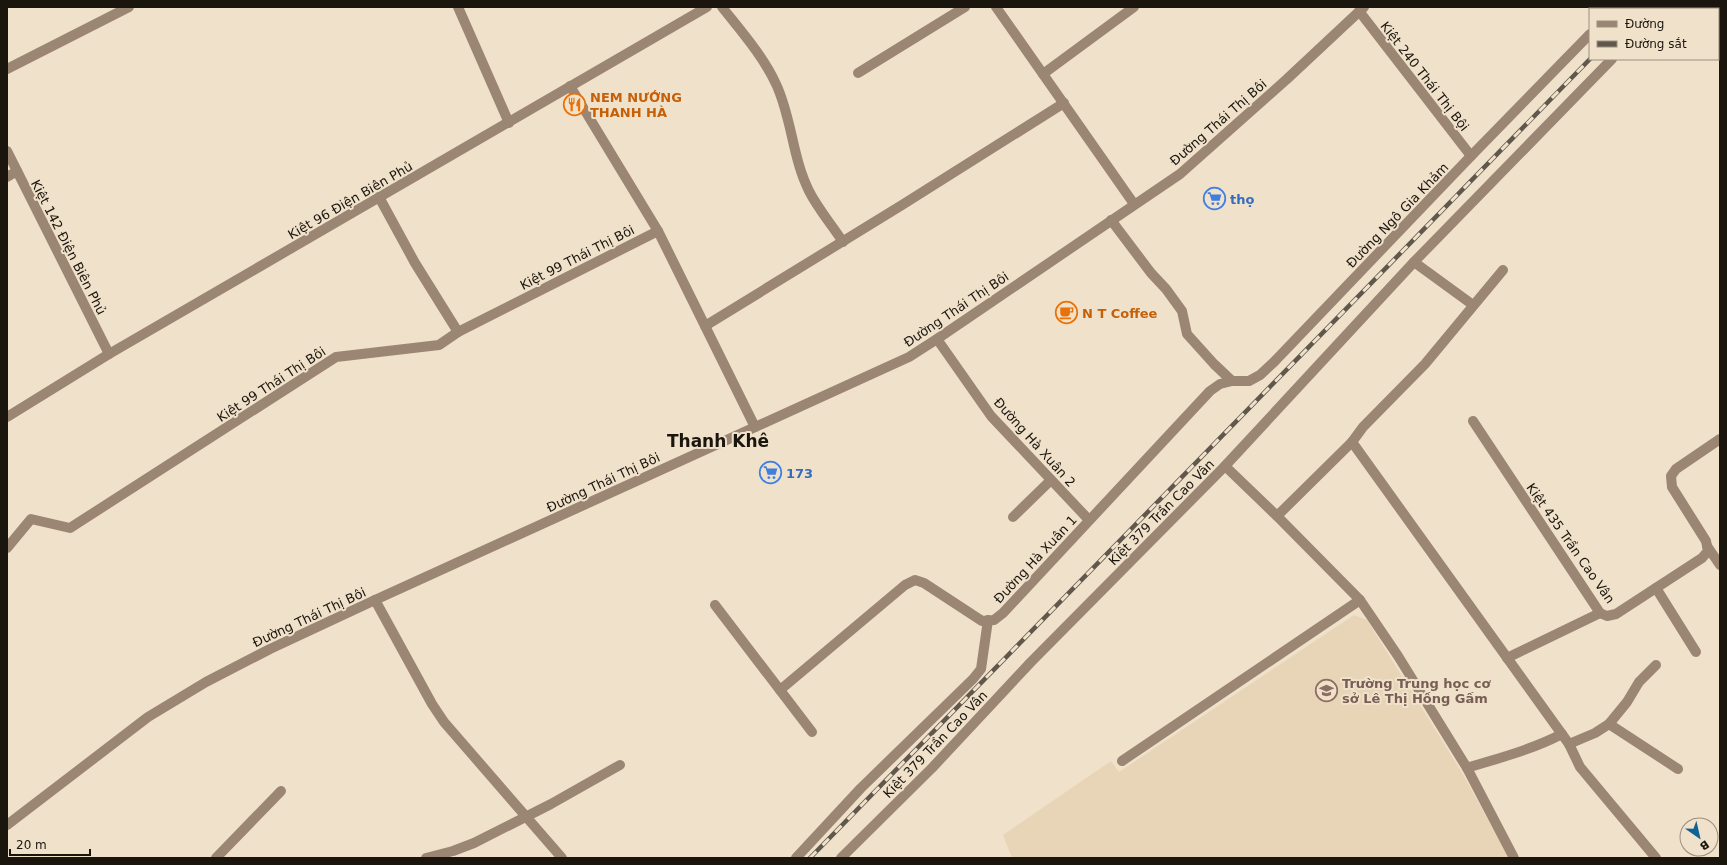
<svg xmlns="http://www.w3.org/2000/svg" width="1727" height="865" font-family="'DejaVu Sans',sans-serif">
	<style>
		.built { fill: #e8d5b8 }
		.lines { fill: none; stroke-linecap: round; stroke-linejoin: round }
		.minor { stroke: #9b8673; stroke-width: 10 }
		.rail-casing { stroke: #60584c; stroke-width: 4.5 }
		.rail { stroke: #f0e1cb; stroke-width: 3; stroke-dasharray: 9; stroke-linecap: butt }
		.labels { text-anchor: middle; stroke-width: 4; stroke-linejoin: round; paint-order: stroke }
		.street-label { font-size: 13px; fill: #1a150d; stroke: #f0e1cb }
		.food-label { font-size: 13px; font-weight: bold; fill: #c56008; stroke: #f0e1cb; text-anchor: start }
		.shop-label { font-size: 13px; font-weight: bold; fill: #366cbe; stroke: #f0e1cb; text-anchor: start }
		.education-label { font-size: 13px; font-weight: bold; fill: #785e54; stroke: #f0e1cb; text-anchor: start }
		.district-label { font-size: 17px; font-weight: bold; fill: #1a150d; stroke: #f0e1cb }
	</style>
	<rect width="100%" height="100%" fill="#f0e1cb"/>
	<path class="built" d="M1354,615l13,5 94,151 48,87h-497l-9,-23 108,-74 8,11z"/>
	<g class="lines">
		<g class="minor">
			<path d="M458,7l51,116"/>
			<path d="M722,7c19,24 41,49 54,77 16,34 16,73 33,107 9,18 23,34 34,51"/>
			<path d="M996,7l138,197"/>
			<path d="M1615,9l2,-2"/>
			<path d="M1662,9l2,-2"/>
			<path d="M1359,11l112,145"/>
			<path d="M7,69l122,-62"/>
			<path d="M858,73l107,-66"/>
			<path d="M1043,74l91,-67"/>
			<path d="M570,86l88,145 97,196"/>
			<path d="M7,151l102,203"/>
			<path d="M7,177l10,-6"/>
			<path d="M379,197l36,66 43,69"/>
			<path d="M1111,220l40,53 15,16 16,22 5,23 27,30 18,17"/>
			<path d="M1414,262l59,43"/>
			<path d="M1503,270l-78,94 -62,63 -11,15 217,302 11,23 76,91"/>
			<path d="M705,326l197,-121 162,-102"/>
			<path d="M937,339l54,77 98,104"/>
			<path d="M7,417l102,-63 598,-347"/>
			<path d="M1473,421l127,192 7,3 9,-2 86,-56 6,-7 -2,-10 -34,-54 -1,-11 5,-7 44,-30"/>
			<path d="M1225,466l52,50 83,84 38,56 69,112 47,90"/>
			<path d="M1277,516l75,-74"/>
			<path d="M1013,517l38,-37"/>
			<path d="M1707,546l13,19"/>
			<path d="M7,548l24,-29 39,9 266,-171 103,-12 19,-13 200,-101"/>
			<path d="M1656,588l40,64"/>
			<path d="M375,600l57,104 12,18 118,136"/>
			<path d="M715,605l97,127"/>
			<path d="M1507,658l93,-45"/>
			<path d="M780,690l125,-105 10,-5 9,3 58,38 12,-1 9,-7 207,-222 10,-7 12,-3h17l11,-6 14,-13 197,-206 119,-122"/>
			<path d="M1609,724l69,45"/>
			<path d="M1569,744l26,-11 14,-9 18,-22 12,-20 17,-17"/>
			<path d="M1122,761l238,-161"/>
			<path d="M1467,768c32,-10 64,-18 95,-34"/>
			<path d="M7,825l141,-108 58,-35 64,-33 105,-49 534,-243 28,-18 243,-165 107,-95 77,-72"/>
			<path d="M216,858l65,-67"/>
			<path d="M426,858l27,-7 21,-8 77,-39 69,-39"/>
			<path d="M796,858l65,-70 112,-109 8,-10 7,-49"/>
			<path d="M841,858l91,-90 98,-105 195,-197 189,-204 198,-203"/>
		</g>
		<defs>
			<g id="rail">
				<path d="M1639,9l2,-2"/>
				<path d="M810,858l780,-799"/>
			</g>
		</defs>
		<use href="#rail" class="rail-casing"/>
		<use href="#rail" class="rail"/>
	</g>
	<defs>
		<symbol id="restaurant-ring" viewBox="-11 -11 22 22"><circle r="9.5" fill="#f0e1cb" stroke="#e8710a" stroke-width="1.5"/><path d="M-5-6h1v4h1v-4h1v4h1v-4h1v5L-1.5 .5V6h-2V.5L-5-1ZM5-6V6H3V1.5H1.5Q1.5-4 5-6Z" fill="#e8710a"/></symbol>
		<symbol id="supermarket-ring" viewBox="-11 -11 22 22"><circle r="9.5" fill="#f0e1cb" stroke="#3f7fe0" stroke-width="1.5"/><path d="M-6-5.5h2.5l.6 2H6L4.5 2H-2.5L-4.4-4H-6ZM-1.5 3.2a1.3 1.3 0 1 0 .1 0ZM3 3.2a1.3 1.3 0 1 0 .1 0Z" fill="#3f7fe0"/></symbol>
		<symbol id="cafe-ring" viewBox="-11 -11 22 22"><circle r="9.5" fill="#f0e1cb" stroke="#e8710a" stroke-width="1.5"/><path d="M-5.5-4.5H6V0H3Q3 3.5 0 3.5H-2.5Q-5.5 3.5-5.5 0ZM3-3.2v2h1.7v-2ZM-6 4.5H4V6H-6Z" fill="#e8710a"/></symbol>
		<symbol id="school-ring" viewBox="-11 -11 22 22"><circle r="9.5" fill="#f0e1cb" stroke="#8d6e63" stroke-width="1.5"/><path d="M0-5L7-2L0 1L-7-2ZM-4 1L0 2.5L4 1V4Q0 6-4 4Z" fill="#8d6e63"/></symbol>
	</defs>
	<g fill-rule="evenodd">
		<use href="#restaurant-ring" x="562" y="92" width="25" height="25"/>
		<use href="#supermarket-ring" x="1202" y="186" width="25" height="25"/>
		<use href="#cafe-ring" x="1054" y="300" width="25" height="25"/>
		<use href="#supermarket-ring" x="758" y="460" width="25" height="25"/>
		<use href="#school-ring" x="1314" y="678" width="25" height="25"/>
	</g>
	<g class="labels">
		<g class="street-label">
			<text transform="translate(1425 76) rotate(52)" y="5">Kiệt 240 Thái Thị Bội</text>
			<text transform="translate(1218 122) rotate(-41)" y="5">Đường Thái Thị Bôi</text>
			<text transform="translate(350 200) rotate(-30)" y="5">Kiệt 96 Điện Biên Phủ</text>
			<text transform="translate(1397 215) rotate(-46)" y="5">Đường Ngô Gia Khảm</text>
			<text transform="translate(69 247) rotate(63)" y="5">Kiệt 142 Điện Biên Phủ</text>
			<text transform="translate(577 257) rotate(-27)" y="5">Kiệt 99 Thái Thị Bôi</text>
			<text transform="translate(956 309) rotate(-34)" y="5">Đường Thái Thị Bôi</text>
			<text transform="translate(271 384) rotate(-33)" y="5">Kiệt 99 Thái Thị Bôi</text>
			<text transform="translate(1035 442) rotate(48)" y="5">Đường Hà Xuân 2</text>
			<text transform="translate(603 482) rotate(-25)" y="5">Đường Thái Thị Bôi</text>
			<text transform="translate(1161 512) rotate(-45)" y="5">Kiệt 379 Trần Cao Vân</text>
			<text transform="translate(1571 543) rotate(55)" y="5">Kiệt 435 Trần Cao Vân</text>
			<text transform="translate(1035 559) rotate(-47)" y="5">Đường Hà Xuân 1</text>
			<text transform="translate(309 617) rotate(-25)" y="5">Đường Thái Thị Bôi</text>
			<text transform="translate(935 744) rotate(-46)" y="5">Kiệt 379 Trần Cao Vân</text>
		</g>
		<g class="food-label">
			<text x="590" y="102">NEM NƯỚNG<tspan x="590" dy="15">THANH HÀ</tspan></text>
			<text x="1082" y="318">N T Coffee</text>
		</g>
		<g class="shop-label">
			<text x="1230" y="204">thọ</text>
			<text x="786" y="478">173</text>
		</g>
		<g class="education-label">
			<text x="1342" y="688">Trường Trung học cơ<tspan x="1342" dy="15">sở Lê Thị Hồng Gấm</tspan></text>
		</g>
		<g class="district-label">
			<text x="718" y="447">Thanh Khê</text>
		</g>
	</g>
	<rect width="1727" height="865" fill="none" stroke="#1a150d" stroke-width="16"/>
	<rect x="1589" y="8" width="130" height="52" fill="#f0e1cb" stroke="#9a8f7f"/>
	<rect x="1597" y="21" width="20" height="6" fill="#9b8673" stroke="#9a8f7f"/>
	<text x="1625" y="28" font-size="12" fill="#1a150d">Đường</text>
	<rect x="1597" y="41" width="20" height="6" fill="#60584c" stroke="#9a8f7f"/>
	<text x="1625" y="48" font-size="12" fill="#1a150d">Đường sắt</text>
	<g transform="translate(1699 837) rotate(146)"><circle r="19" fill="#f0e1cb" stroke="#9a8f7f"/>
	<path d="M0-3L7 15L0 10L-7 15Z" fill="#116294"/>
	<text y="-6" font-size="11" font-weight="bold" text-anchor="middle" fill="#1a150d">B</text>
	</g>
	<path d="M10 849v6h80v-6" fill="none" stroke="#1a150d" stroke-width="2"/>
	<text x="16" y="849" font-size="12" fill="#1a150d" stroke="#f0e1cb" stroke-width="3" paint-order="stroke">20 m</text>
</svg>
